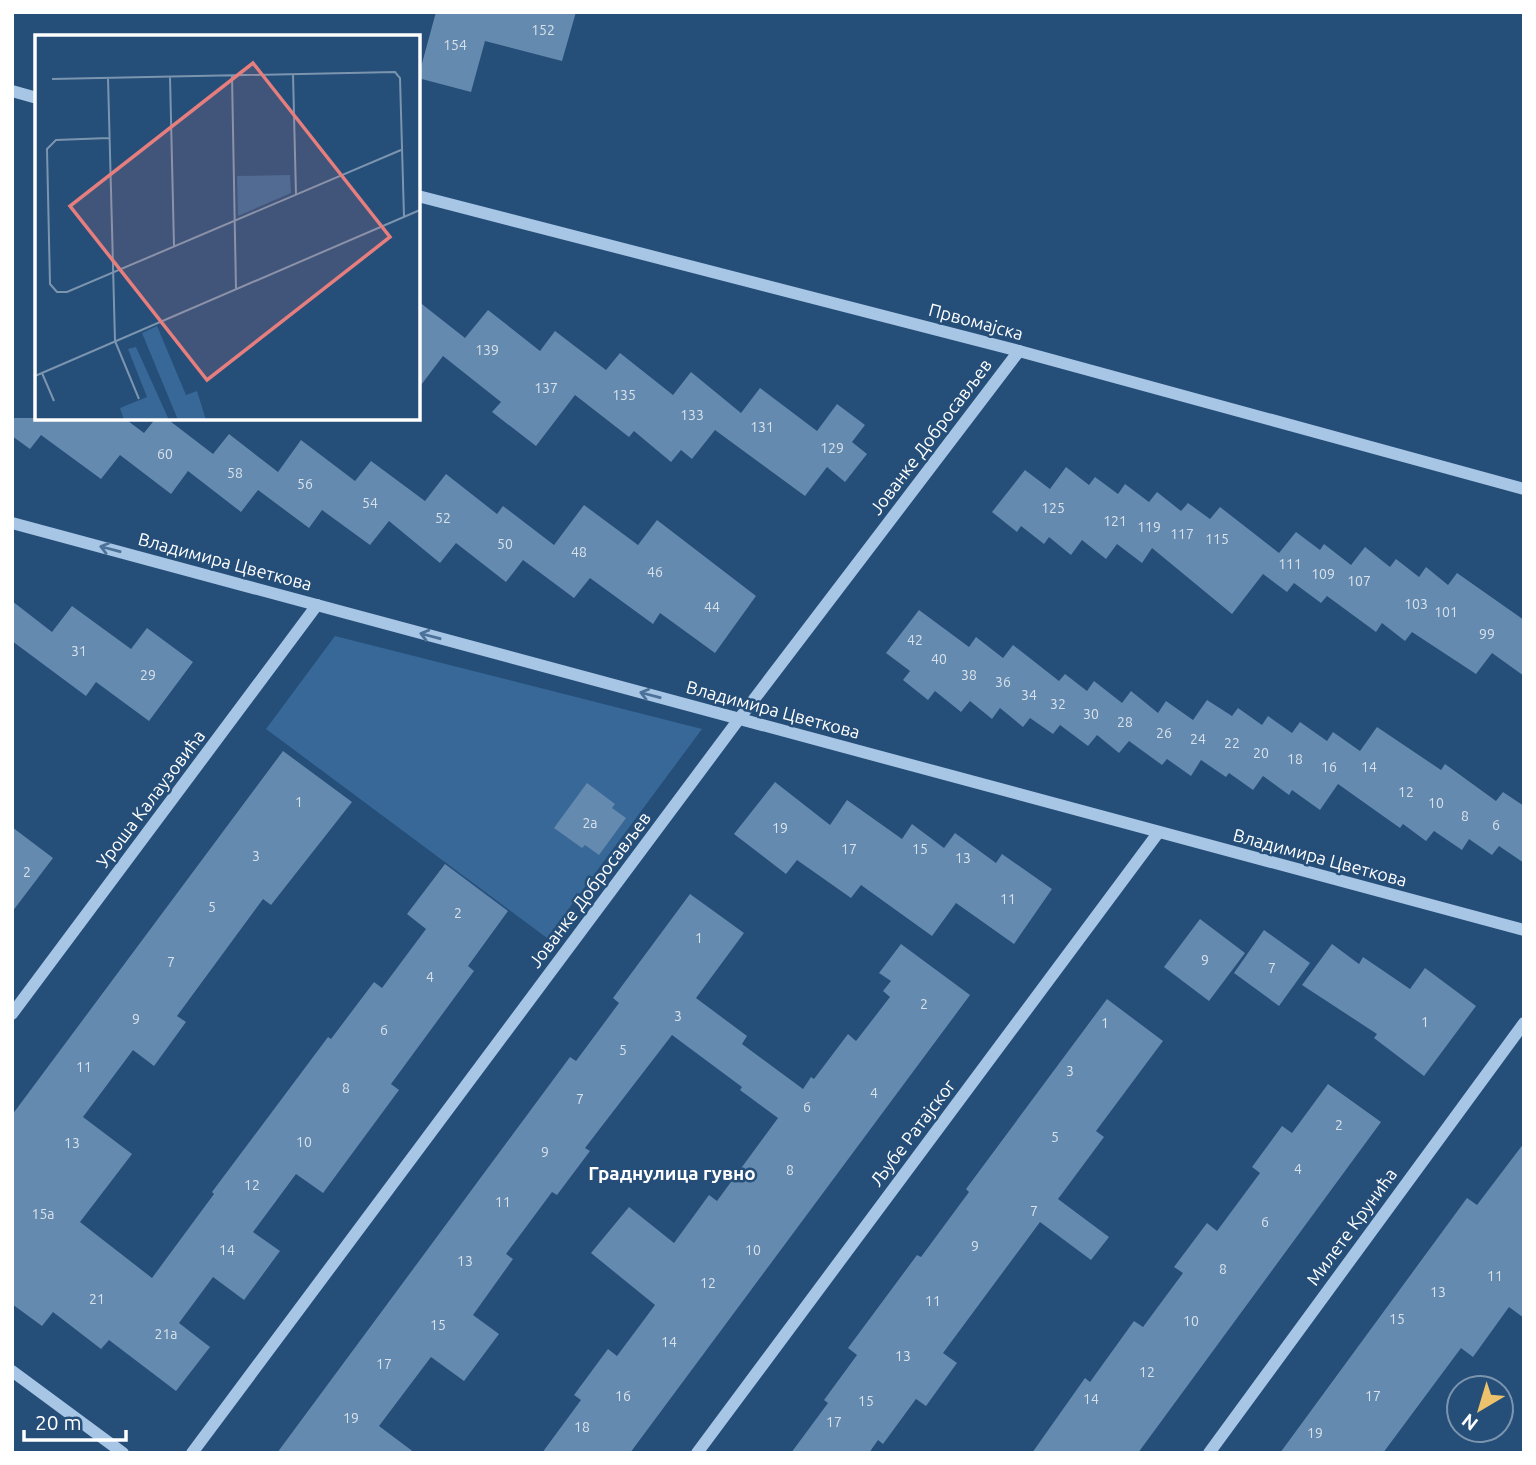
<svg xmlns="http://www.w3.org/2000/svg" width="1536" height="1465" font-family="Ubuntu,sans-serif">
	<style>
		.green { fill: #386897 }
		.building { fill: #658aaf }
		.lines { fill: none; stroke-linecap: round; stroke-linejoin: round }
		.minor { stroke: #a7c5e4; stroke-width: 12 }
		.oneway { stroke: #4c7299 }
		.labels { text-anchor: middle; stroke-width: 5; stroke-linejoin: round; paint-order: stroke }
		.number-label { font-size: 14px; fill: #d8e2eb }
		.street-label { font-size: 18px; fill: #fff; stroke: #254e79 }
		.neighbourhood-label { font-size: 19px; font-weight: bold; fill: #fff; stroke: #254e79 }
		.inset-road { fill: none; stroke: #7c95af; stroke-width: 2 }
		.view { fill: #e67e7e; fill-opacity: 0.15; stroke: #e67e7e; stroke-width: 3.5 }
		.inset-edge { fill: none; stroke: #fff; stroke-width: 3.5 }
	</style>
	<rect width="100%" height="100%" fill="#254e79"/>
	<path class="green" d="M335,636l367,93 -155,209 -281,-209z"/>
	<g class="building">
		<path d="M436,12h140l-14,49 -77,-20 -14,51 -53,-14z"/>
		<path d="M418,301l47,37 23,-28 52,41 15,-20 51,39 14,-17 53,42 18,-23 50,41 19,-25 57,43 20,-27 28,21 -13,17 15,12 -22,28 -18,-15 -22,29 -90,-66 -23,29 -11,-9 -10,12 -37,-31 -5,6 -54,-42 -39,51 -44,-34 9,-10 -58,-46 -25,33z"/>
		<path d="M12,418h112l20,15 12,-15h10l47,36 16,-20 49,38 23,-32 54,41 16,-20 54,40 21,-27 51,40 6,-8 51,39 30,-40 54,40 19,-25 99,76 -41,57 -55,-40 -7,11 -63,-46 -16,20 -51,-38 -17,22 -50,-39 -16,20 -51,-42 -19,24 -48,-35 -13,18 -51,-38 -17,22 -53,-41 -17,23 -51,-39 -19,24 -60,-44 -11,14 -18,-13z"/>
		<path d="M1066,467l23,18 6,-8 23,17 7,-10 24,18 8,-10 24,19 7,-8 22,16 10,-12 59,46 17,-21 24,18 4,-6 27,21 14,-18 25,20 6,-8 23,18 7,-10 22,18 9,-12 67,47v56l-32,-23 -16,21 -64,-42 -7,9 -23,-18 -6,9 -49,-36 -6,7 -27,-20 -7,9 -24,-18 -31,40 -80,-66 -10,15 -25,-19 -11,15 -24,-19 -11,15 -22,-18 -5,7 -23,-18 -4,6 -25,-20 33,-42 25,19z"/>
		<path d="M12,601l40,31 20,-26 59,43 16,-21 46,34 -44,59 -53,-39 -10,14 -74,-55z"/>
		<path d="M919,610l50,37 7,-10 27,21 10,-13 46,36 6,-7 22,17 7,-10 28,22 9,-12 27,22 8,-12 27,19 14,-20 25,16 6,-8 24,17 6,-9 24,17 8,-11 27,19 6,-9 27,19 17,-24 64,43 4,-6 51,37 7,-9 21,14v57l-25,-17 -7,9 -23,-16 -7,11 -28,-19 -8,10 -23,-17 -3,4 -62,-44 -18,26 -28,-20 -3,5 -26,-19 -10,14 -24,-17 -3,4 -25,-17 -10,16 -24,-17 -5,6 -33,-24 -10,12 -22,-18 -9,11 -28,-21 -7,9 -23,-16 -7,9 -23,-19 -8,11 -22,-18 -9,11 -26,-21 -7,9 -25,-20 7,-9 -24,-18z"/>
		<path d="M283,751l69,51 -81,103 -8,-6 -86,117 9,6 -32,44 -21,-16 -50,67 49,37 -52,68 72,56 62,-84 -2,-2 116,-155 3,2 43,-57 8,6 44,-59 -19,-15 38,-50 63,47 -40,55 6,5 -83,113 8,6 -76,103 -27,-19 -43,58 27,19 -36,49 -31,-23 -34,46 31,24 -34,44 -67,-51 -8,9 -48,-37 -11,14 -30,-22v-189z"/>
		<path d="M775,782l55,43 17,-25 55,39 10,-15 32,24 11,-15 41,30 6,-9 50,35 -38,55 -58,-41 -24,33 -71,-51 -10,13 -54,-38 -11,14 -52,-40z"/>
		<path d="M587,783l28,21 -3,4 14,10 -27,37 -14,-10 -3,3 -28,-20z"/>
		<path d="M12,827l41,31 -41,54z"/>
		<path d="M690,894l54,39 -48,65 51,38 -5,8 61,45 8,-12 3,2 34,-45 8,7 34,-44 -7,-6 8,-10 -12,-8 22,-29 69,51 -340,458h-88l39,-53 -7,-5 34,-46 9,7 38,-51 -64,-52 38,-46 45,36 35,-48 8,6 61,-83 -38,-28 2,-3 -70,-52 -87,113 5,3 -33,44 -5,-3 -46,62 7,5 -40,56 26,19 -35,47 -33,-24 -52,69 36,27h-138l293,-396 6,4 43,-58 -6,-5z"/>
		<path d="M1200,919l45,34 -36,48 -45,-34z"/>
		<path d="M1264,930l46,33 -31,43 -45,-33z"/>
		<path d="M1332,944l27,20 4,-7 47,32 15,-21 51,38 -52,70 -50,-38 3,-4 -75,-49z"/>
		<path d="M1107,999l56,42 -67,90 8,6 -46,62 51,38 -18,23 -51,-38 -97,131 14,10 -31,43 -10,-7 -33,45 -5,-4 -9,13h-78l37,-50 -4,-3 33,-45 -9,-7 69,-93 4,2 48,-65 -3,-3z"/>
		<path d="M1328,1084l53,38 -243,331h-106l53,-75 5,4 44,-61 9,6 40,-54 -9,-6 33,-44 10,8 43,-58 -8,-6 30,-41 10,7z"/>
		<path d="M1524,1143v175l-15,-11 -36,50 -12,-9 -78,105h-103l187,-255 10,7z"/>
	</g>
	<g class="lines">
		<g class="minor">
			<path d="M12,91l25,7"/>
			<path d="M418,196l601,155 505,138"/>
			<path d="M12,523l1512,407"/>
			<path d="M12,1014l305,-409"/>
			<path d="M12,1371l111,82"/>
			<path d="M192,1453l547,-734 280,-368"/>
			<path d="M697,1453l461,-620"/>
			<path d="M1209,1453l315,-430"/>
		</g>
	</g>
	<defs><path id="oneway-shaft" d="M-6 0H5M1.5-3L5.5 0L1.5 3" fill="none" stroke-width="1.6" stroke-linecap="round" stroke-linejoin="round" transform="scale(1.75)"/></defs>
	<g class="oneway">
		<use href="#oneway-shaft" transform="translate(110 549) rotate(-165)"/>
		<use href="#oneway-shaft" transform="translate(430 636) rotate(-165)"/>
		<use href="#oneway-shaft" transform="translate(650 695) rotate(-165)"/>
	</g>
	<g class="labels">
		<g class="number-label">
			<text x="543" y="35">152</text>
			<text x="455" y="50">154</text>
			<text x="487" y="355">139</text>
			<text x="546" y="393">137</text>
			<text x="624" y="400">135</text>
			<text x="692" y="420">133</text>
			<text x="762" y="432">131</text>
			<text x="832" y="453">129</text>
			<text x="165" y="459">60</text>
			<text x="235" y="478">58</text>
			<text x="305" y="489">56</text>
			<text x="370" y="508">54</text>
			<text x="1053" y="513">125</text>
			<text x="443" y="523">52</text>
			<text x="1115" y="526">121</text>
			<text x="1149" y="532">119</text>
			<text x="1182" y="539">117</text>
			<text x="1217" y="544">115</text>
			<text x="505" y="549">50</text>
			<text x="579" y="557">48</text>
			<text x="1290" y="569">111</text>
			<text x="655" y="577">46</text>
			<text x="1323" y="579">109</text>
			<text x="1359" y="586">107</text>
			<text x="1416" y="609">103</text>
			<text x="712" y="612">44</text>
			<text x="1446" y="617">101</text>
			<text x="1487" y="639">99</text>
			<text x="915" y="645">42</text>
			<text x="79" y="656">31</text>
			<text x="939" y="664">40</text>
			<text x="148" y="680">29</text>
			<text x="969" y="680">38</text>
			<text x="1003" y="687">36</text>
			<text x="1029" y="700">34</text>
			<text x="1058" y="709">32</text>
			<text x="1091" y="719">30</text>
			<text x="1125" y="727">28</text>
			<text x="1164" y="738">26</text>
			<text x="1198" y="744">24</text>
			<text x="1232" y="748">22</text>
			<text x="1261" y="758">20</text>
			<text x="1295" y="764">18</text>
			<text x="1329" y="772">16</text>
			<text x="1369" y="772">14</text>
			<text x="1406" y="797">12</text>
			<text x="299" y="807">1</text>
			<text x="1436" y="808">10</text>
			<text x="1465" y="821">8</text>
			<text x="590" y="828">2a</text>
			<text x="1496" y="830">6</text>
			<text x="780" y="833">19</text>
			<text x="849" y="854">17</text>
			<text x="920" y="854">15</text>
			<text x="256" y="861">3</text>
			<text x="963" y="863">13</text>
			<text x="27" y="877">2</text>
			<text x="1008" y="904">11</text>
			<text x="212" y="912">5</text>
			<text x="458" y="918">2</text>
			<text x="699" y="943">1</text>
			<text x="1205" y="965">9</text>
			<text x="171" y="967">7</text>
			<text x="1272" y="973">7</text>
			<text x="430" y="982">4</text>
			<text x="924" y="1009">2</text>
			<text x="678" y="1021">3</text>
			<text x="136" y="1024">9</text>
			<text x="1425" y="1027">1</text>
			<text x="1105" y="1028">1</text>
			<text x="384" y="1035">6</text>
			<text x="623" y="1055">5</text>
			<text x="84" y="1072">11</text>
			<text x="1070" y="1076">3</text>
			<text x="346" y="1093">8</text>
			<text x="874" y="1098">4</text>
			<text x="580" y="1104">7</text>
			<text x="807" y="1112">6</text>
			<text x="1339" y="1130">2</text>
			<text x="1055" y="1142">5</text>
			<text x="304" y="1147">10</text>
			<text x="72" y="1148">13</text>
			<text x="545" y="1157">9</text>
			<text x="1298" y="1174">4</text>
			<text x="790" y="1175">8</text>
			<text x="252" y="1190">12</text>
			<text x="503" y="1207">11</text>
			<text x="1034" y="1216">7</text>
			<text x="43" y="1219">15a</text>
			<text x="1265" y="1227">6</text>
			<text x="975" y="1251">9</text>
			<text x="227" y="1255">14</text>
			<text x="753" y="1255">10</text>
			<text x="465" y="1266">13</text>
			<text x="1223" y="1274">8</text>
			<text x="1495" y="1281">11</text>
			<text x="708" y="1288">12</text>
			<text x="1438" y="1297">13</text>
			<text x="97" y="1304">21</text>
			<text x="933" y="1306">11</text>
			<text x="1397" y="1324">15</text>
			<text x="1191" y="1326">10</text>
			<text x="438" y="1330">15</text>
			<text x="166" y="1339">21a</text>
			<text x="669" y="1347">14</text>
			<text x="903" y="1361">13</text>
			<text x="384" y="1369">17</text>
			<text x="1147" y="1377">12</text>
			<text x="623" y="1401">16</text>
			<text x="1373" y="1401">17</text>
			<text x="1091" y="1404">14</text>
			<text x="866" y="1406">15</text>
			<text x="351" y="1423">19</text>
			<text x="834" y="1427">17</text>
			<text x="582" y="1432">18</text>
			<text x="1315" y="1438">19</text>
		</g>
		<g class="street-label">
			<text transform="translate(976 322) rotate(15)" y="6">Првомајска</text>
			<text transform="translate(931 437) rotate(-53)" y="6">Јованке Добросављев</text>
			<text transform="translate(225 562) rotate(15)" y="6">Владимира Цветкова</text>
			<text transform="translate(773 710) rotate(15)" y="6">Владимира Цветкова</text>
			<text transform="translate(151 799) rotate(-53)" y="6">Уроша Калаузовића</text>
			<text transform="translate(1320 858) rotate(15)" y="6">Владимира Цветкова</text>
			<text transform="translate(590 890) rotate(-53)" y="6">Јованке Добросављев</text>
			<text transform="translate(913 1133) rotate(-53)" y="6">Љубе Ратајског</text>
			<text transform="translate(1352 1227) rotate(-54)" y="6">Милете Крунића</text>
		</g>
		<g class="neighbourhood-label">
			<text x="672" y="1180">Граднулица гувно</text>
		</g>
	</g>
	<g transform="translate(35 35)">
		<rect width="385" height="385" fill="#254e79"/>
		<path d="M255,140l1,18 -53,23 -1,-40zM122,291l29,69 11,-4 9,29h-28l-36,-87zM101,312l33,73h-45l-4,-12 27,-11 -19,-48z" fill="#386897"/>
		<path class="inset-road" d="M258,39l3,121M197,41l4,214M135,42l4,169M73,43l7,263 24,58M17,44l343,-7 5,6 4,139M74,103l-53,2 -9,9 3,135 7,8h10l334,-142M7,338l12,28M0,341l385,-166"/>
		<path class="view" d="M218,28l137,174 -183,143 -137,-174z"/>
		<rect width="385" height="385" class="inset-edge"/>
	</g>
	<rect width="1536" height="1465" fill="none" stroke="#ffffff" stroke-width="28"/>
	<g transform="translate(1480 1409) rotate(218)"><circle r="33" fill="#254e79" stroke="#7c95af" stroke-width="2"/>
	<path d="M0-5L12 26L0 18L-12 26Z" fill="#edc26c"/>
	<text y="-10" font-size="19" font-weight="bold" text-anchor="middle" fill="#ffffff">N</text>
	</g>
	<path d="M24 1430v10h102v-10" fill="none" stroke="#ffffff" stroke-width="3.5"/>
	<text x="35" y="1430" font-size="21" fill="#ffffff" stroke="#254e79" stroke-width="5" paint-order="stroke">20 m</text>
</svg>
